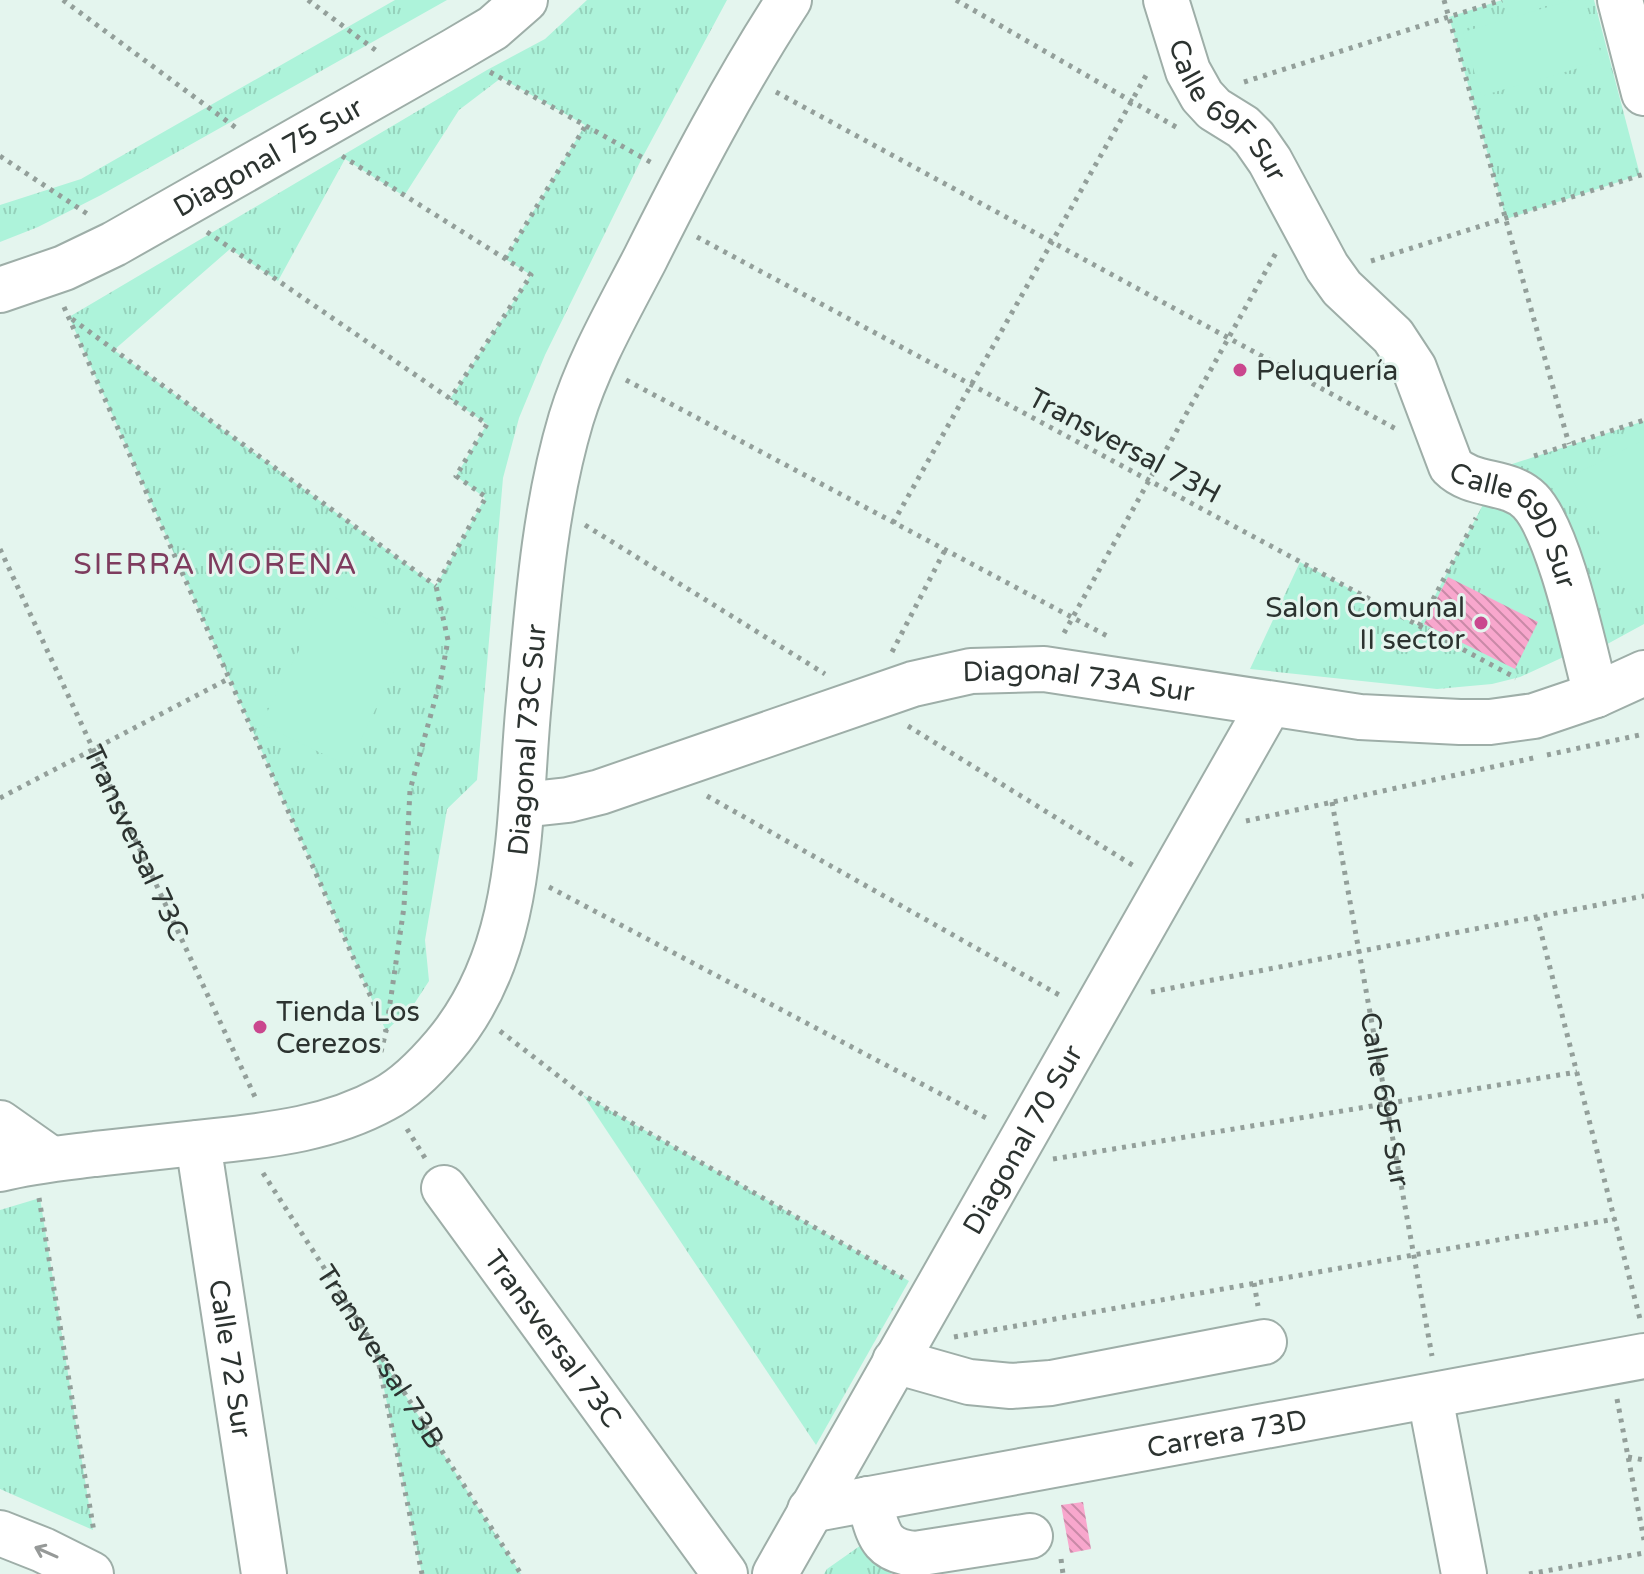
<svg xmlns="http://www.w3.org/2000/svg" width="1644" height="1574" font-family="'Varela Round',sans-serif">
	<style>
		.grass { fill: url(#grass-tufts); fill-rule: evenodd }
		.pitch { fill: #adf3da }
		.building { fill: url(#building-back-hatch) }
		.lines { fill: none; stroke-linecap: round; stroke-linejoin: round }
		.minor-casing { stroke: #9eaea8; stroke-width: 48 }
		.path { stroke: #939f9a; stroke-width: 5; stroke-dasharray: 4 6; stroke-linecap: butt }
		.minor { stroke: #fff; stroke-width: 44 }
		.oneway { stroke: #969998 }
		.poi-dot { fill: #ca478e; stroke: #e4f5ee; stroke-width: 3 }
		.labels { text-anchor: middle; stroke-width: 6; stroke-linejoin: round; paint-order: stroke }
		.street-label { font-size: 28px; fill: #2c3330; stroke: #e4f5ee }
		.poi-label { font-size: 28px; fill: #2c3330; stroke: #e4f5ee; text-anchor: start }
		.neighbourhood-label { font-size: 30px; letter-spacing: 2px; fill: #7e3c5e; stroke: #e4f5ee }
	</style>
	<defs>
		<pattern id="grass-tufts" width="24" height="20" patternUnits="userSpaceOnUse" patternTransform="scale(2)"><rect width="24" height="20" fill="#adf3da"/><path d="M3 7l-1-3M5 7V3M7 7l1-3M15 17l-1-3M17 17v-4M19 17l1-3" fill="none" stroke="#95d1bb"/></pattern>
		<pattern id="building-back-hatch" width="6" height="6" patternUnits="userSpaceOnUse" patternTransform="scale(2)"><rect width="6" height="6" fill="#f8a7cd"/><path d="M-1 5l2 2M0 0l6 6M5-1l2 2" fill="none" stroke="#c989a7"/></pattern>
	</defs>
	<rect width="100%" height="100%" fill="#e4f5ee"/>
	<g class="grass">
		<path d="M395,0h52l-346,195 -63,32 -38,15v-37l81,-26z"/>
		<path d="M587,0h140l-85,158 -97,197 -26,63 -16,60 -26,302 -30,29 -22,131 4,41 -15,23 -28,27 -317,-714 418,-247 58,-31zM501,78l84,47 -80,134 26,16 -81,124 37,25 -31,52 29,22 -49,88 -322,-236 116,-101 48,32 67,-122 59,37 55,-86z"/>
		<path d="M1502,0h92l46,175 -134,44 -57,-202z"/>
		<path d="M1644,421v203l-44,24 -41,-138 -11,-22 -21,-14 -24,-7z"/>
		<path d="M1487,497l33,15 50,142 -50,23 -28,7 -55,5 -187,-20 50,-107 119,64z"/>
		<path d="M583,1095l326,186 -93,164z"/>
		<path d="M40,1198l53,332 -93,-41v-279z"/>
		<path d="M376,1350l145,224h-99z"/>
		<path d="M864,1543l11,19 17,12h-68l3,-5z"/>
	</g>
	<g class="pitch">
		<path d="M1572,0h13l18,61 -122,35 -18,-64z"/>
		<path d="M1644,440v155l-11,5 -62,-124z"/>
		<path d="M328,594l83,42 -63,130 -87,-42z"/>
	</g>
	<g class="building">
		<path d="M1448,577l90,45 -23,47 -91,-45z"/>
		<path d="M1083,1502l8,47 -21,4 -9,-48z"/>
	</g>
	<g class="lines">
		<defs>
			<g id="minor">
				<path id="s4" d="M1166,0l22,71 14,25 12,13 29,18 11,11 16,23 57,106 15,21 51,48 21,32 37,98c22,22 57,13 79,35 30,31 54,149 66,194"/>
				<path d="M1620,0l24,93"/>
				<path id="s5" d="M0,290l64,-22 50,-24 340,-193 39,-23 32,-28"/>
				<path id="s6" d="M522,805l46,-5 32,-8 313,-108 58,-13 73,-2 316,48 100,5h30l44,-6 62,-21 48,-22"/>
				<path d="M0,1123l51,36"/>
				<path id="s7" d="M198,1143l66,431"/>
				<path id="s8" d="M0,1169c31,-8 63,-11 95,-15 40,-4 80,-9 119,-13 59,-6 117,-13 170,-42 23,-12 43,-33 60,-53 80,-94 74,-218 84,-334 9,-98 15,-199 43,-293 17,-56 47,-108 74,-160 44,-88 90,-176 144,-259"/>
				<path id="s9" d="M444,1188l281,386"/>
				<path d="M895,1361l74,21 42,4 40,-3 213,-41"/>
				<path d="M1430,1397l34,177"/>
				<path d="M868,1499c11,32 9,51 47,55l115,-18"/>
				<path id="s10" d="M810,1510l834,-154"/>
				<path d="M0,1533l43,17 48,24"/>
				<path id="s11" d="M775,1574l494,-869"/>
			</g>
		</defs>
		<use href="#minor" class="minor-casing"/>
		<g class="path">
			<path d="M63,0l176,130"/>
			<path d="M308,0l70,52"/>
			<path d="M956,0l220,127"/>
			<path d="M1444,0l125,444"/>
			<path d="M490,72l162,91"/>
			<path d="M1244,82l258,-82"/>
			<path d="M776,92l620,337"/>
			<path d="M0,156l89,59"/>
			<path d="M342,156l189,119 -81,124"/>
			<path d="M207,232l280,192 -31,52 30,21 -50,89 12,54 -7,38 -31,112 -6,117 -18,124"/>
			<path d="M697,237l819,441"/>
			<path d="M505,259l81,-134"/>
			<path d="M1371,261l273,-87"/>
			<path d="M64,307l322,724 -6,25"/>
			<path d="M72,319l364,267"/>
			<path d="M626,380l485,258"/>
			<path d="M1534,456l110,-36"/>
			<path d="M893,523l255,-451"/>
			<path d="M585,525l240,149"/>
			<path id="s1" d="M0,549l256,550"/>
			<path d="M1419,626l57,-108"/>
			<path d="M1064,633l213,-382"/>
			<path d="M892,652l53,-102"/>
			<path d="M908,726l226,140"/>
			<path d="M1547,755l97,-21"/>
			<path d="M707,796l354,200"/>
			<path d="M0,798l230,-120"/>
			<path id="s2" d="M1332,802l100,554"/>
			<path d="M1246,821l292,-64"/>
			<path d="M549,887l441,233"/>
			<path d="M1537,917l103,402"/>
			<path d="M1151,992l493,-96"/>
			<path d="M500,1031l83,64 320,183"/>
			<path d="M407,1129l18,29"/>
			<path d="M1053,1159l524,-87"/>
			<path id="s3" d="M263,1173l258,401"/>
			<path d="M39,1198l55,334"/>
			<path d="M1254,1283l4,23"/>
			<path d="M954,1337l661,-118"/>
			<path d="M377,1355l45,219"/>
			<path d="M1617,1399l27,141"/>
			<path d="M1628,1457l16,3"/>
			<path d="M1061,1559l2,15"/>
			<path d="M1529,1574l115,-21"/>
		</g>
		<use href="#minor" class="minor"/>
	</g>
	<defs><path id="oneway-shaft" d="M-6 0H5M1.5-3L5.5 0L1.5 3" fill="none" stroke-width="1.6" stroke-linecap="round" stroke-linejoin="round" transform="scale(2)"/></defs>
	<use class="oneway" href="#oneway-shaft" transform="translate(46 1552) rotate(-156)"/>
	<g class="poi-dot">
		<circle cx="1240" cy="370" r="8"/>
		<circle cx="1481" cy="623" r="8"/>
		<circle cx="260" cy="1027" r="8"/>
	</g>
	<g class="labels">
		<g class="street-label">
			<text dy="10" stroke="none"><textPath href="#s4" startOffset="130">Calle 69F Sur</textPath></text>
			<text dy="10" stroke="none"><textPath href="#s5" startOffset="300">Diagonal 75 Sur</textPath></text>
			<text transform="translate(1125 445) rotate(28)" y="10">Transversal 73H</text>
			<text dy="10" stroke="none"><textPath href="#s4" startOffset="650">Calle 69D Sur</textPath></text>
			<text dy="10" stroke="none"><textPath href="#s6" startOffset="578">Diagonal 73A Sur</textPath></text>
			<text dy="10" stroke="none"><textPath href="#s8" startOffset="796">Diagonal 73C Sur</textPath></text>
			<text dy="10" stroke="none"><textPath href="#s1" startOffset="324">Transversal 73C</textPath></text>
			<text dy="10" stroke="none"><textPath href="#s2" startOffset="302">Calle 69F Sur</textPath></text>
			<text dy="10" stroke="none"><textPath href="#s11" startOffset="500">Diagonal 70 Sur</textPath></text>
			<text dy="10" stroke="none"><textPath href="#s9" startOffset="186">Transversal 73C</textPath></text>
			<text dy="10" stroke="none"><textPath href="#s3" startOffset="218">Transversal 73B</textPath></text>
			<text dy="10" stroke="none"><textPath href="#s7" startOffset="218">Calle 72 Sur</textPath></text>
			<text dy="10" stroke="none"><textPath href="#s10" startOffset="424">Carrera 73D</textPath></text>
		</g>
		<g class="poi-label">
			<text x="1256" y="380">Peluquería</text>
			<text x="1465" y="617" text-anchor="end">Salon Comunal<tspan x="1465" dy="32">II sector</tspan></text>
			<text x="276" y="1021">Tienda Los<tspan x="276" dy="32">Cerezos</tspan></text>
		</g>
		<g class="neighbourhood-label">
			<text x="216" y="574">SIERRA MORENA</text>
		</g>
	</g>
</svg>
